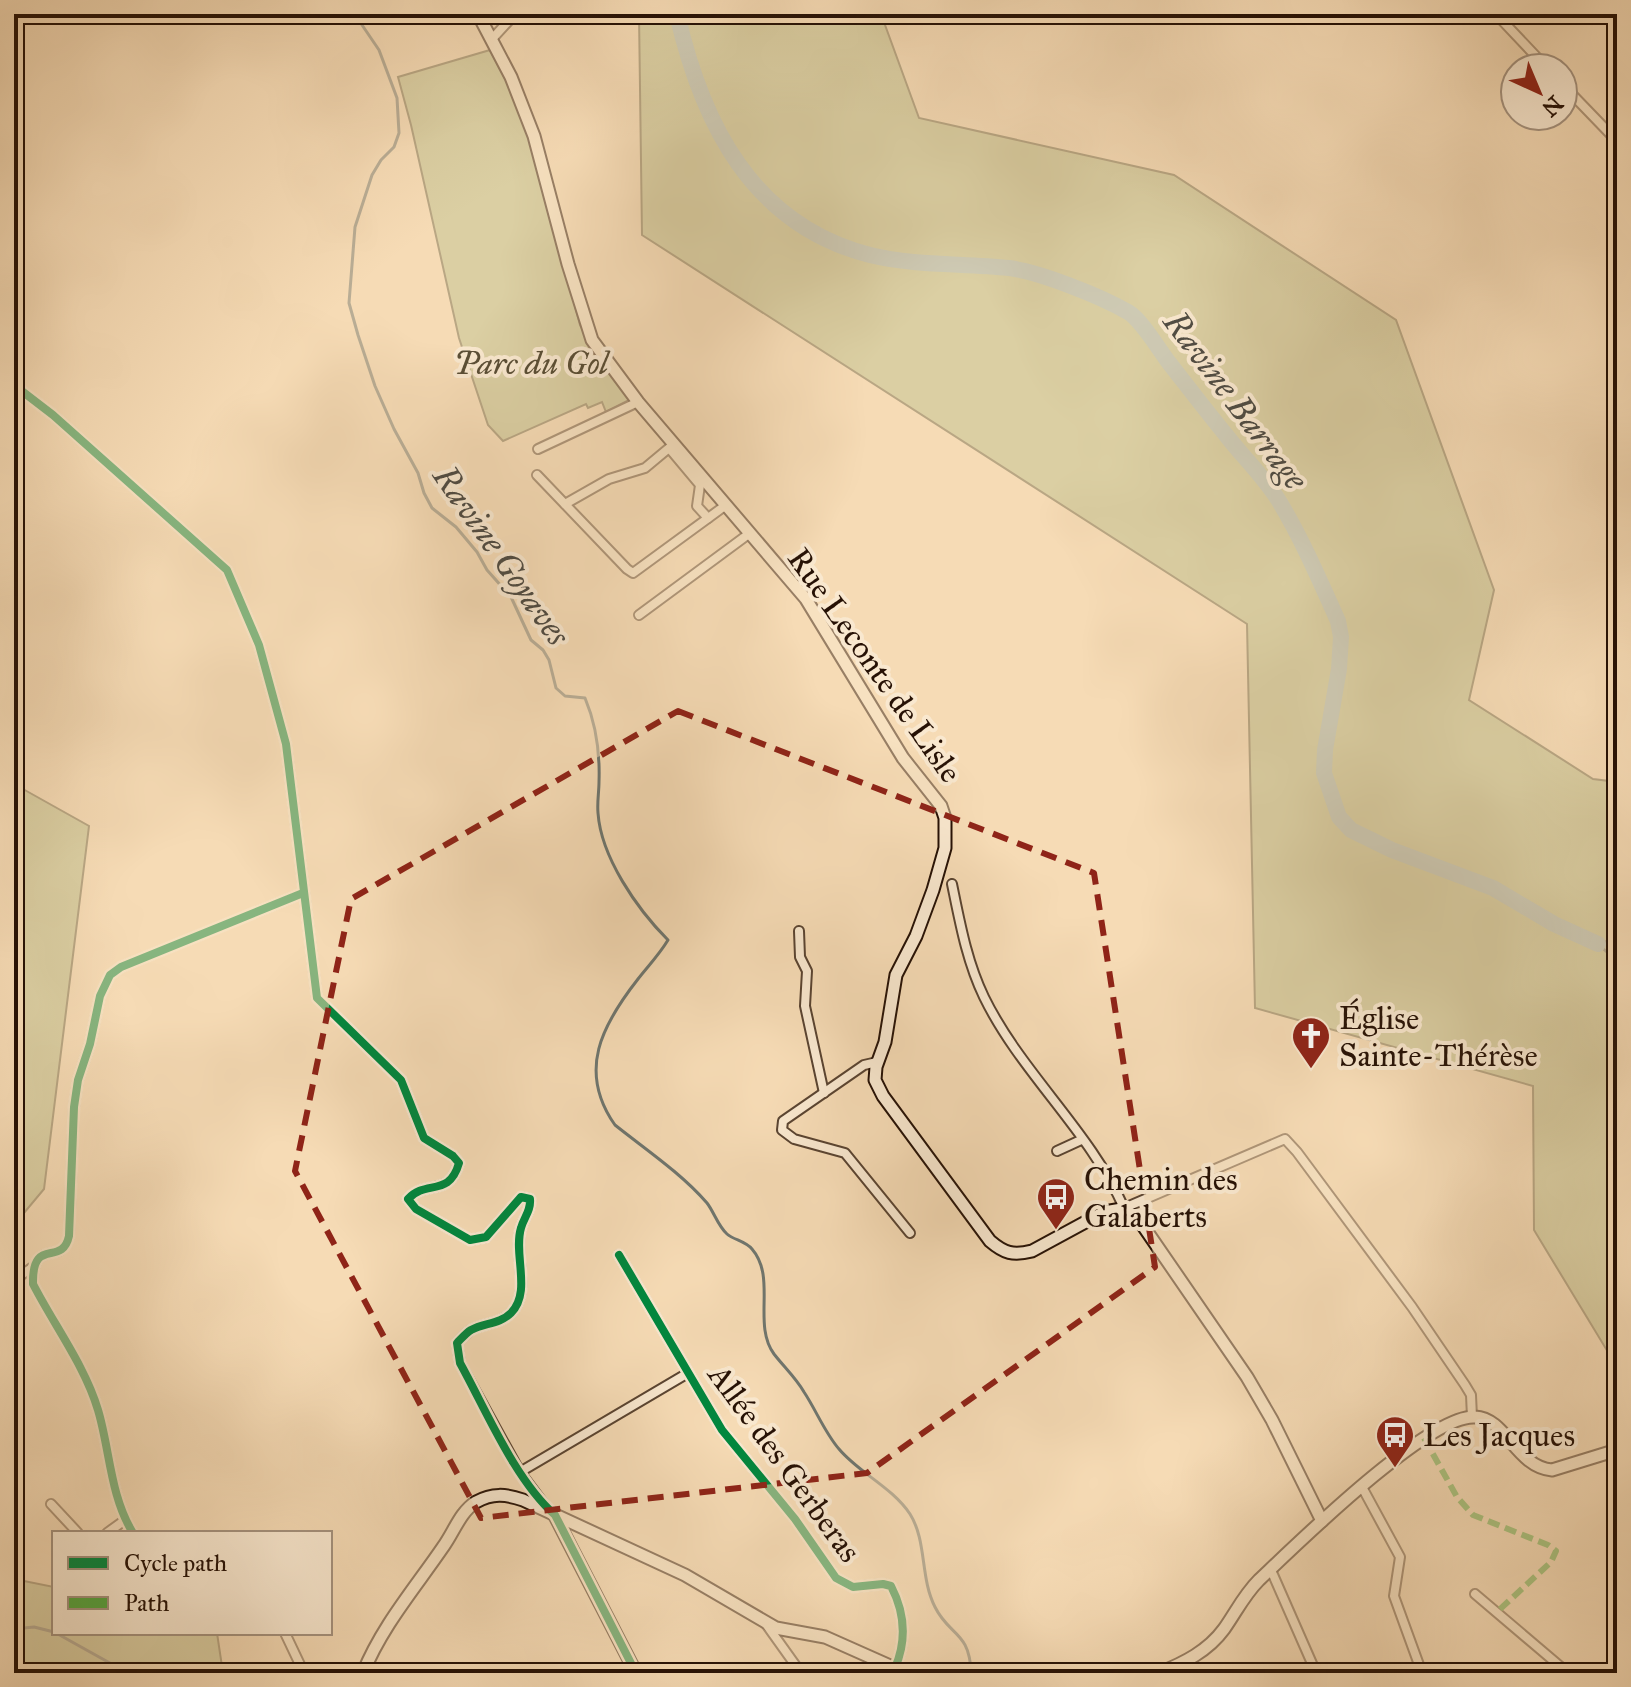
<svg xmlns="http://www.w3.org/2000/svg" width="1631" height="1687" font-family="'IM FELL Great Primer',serif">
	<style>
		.green { fill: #bbc08e; stroke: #70684a; stroke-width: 2 }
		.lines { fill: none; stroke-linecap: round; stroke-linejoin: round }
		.stream { stroke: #6f766f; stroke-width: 3 }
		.river { stroke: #9fb9b6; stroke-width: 16 }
		.street-casing { stroke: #5a4431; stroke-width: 12 }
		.secondary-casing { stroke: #261105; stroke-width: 15 }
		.street { stroke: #f9e8cf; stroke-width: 8 }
		.secondary { stroke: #f9e8cf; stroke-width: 11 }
		.quiet { stroke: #53a840; stroke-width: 6; stroke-dasharray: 12 6; stroke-linecap: butt }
		.cycleway-casing { stroke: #f9e8cf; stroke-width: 13 }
		.cycleway { stroke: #00873e; stroke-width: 8 }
		.marked { fill: none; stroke: #8f2418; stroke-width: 6; stroke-dasharray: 16 10; stroke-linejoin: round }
		.labels { text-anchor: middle; stroke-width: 8; stroke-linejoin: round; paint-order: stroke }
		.park-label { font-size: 32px; font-style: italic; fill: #5a4e35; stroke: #f9e8cf }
		.street-label { font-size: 32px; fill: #261105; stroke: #f9e8cf }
		.poi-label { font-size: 32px; fill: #261105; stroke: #f9e8cf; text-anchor: start }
		.water-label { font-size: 34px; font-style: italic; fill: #504c43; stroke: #f9e8cf }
	</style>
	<rect width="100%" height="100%" fill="#f6dbb5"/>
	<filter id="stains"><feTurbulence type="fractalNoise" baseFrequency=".0025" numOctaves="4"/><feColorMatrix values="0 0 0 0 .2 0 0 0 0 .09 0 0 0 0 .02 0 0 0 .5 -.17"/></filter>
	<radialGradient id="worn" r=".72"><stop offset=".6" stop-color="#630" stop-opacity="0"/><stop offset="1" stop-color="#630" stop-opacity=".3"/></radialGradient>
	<g class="green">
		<path d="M639,14h242l38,104 255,57 222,145 98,270 -25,110 124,79 24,3v585l-83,-137 -1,-144 -278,-78 -8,-384 -605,-389z"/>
		<path d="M490,50l25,48 21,61 44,166 17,30 34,44 -25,13 -4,-10 -14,6 -2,-4 -83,37 -15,-16 -29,-87 -48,-213 -13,-48z"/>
		<path d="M14,784l75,42 -45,363 -30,36z"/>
		<path d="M14,1579l40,8v46h163l6,40h-209z"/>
	</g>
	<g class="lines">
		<g class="stream">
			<path d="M358,14l2,8 19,28 18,48 2,35 -5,14 -13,13 -9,15 -17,52 -6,76 9,32 17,51 19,43 24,44 6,20 8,15 24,19 21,25 10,18 24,27 20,43 12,10 6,10 7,28 9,8 20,2c11,26 15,56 14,84 0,10 -2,20 -1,31 3,44 39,96 70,127 -9,15 -20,26 -30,39 -36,46 -61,92 -23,146 30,24 66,48 92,78 7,9 11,23 20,31 7,6 18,7 25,15 25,29 0,75 22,105 10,13 22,24 30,38 12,18 21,41 35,57 20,24 53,38 71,65 17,27 10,64 25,93 14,29 35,24 36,66"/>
			<path d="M1598,944l19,17"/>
			<path d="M1598,944l19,-5"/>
			<path d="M14,1629l20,-2 20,5"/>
			<path d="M56,1633l61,34 5,6"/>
		</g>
		<path class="river" d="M677,14c25,109 75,211 193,241 45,11 93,8 139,13 31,4 91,28 119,44 14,8 31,38 42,52 18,23 37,48 56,71 17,22 38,42 53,66 23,38 41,80 59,120l3,16 -2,32 -14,81 -1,23 15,44 12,13 41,20 101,38 61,36 44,20"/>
		<defs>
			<g id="street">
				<path d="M1496,14l51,54"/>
				<path d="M492,39l23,-25"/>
				<path d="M1563,85l54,56"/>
				<path d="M14,385l39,30 174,155 32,75 27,99 31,254 84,82 23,58 29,18 6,7c-10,35 -33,16 -51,36l8,10 54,31 16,-3 35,-40 9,2c1,12 -6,18 -9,29 -8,26 11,64 -10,85 -11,11 -27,10 -40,17 -5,3 -10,9 -14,13l3,20 60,109 27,36"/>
				<path d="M538,449l100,-47"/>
				<path d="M537,475l90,94 6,4 93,-68"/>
				<path d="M565,504l44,-25 36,-11 24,-20 31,37 -3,21 11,12"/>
				<path d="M639,615l111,-82"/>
				<path d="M952,884c8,39 15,78 32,113 37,76 106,134 140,211"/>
				<path d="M799,931l1,26 7,14 -2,35 19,87"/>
				<path d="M877,1062l-13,3 -81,56 -1,9 12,9 51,14 65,80"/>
				<path d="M1057,1151l24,-11"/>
				<path d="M1122,1209l163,-70 12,13 115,155 53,78 6,10 1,22"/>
				<path d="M619,1255l103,175 73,89 41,59 17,9 30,-3 8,2c14,27 16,54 4,82"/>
				<path d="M14,1280l19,-13"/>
				<path d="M520,1472l168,-99"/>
				<path d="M1362,1487l38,70 -6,39 28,77"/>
				<path d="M51,1504l27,29"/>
				<path d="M107,1533l18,-13"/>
				<path d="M133,1533c-23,-37 -23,-83 -35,-123 -13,-44 -44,-85 -65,-126 -1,-49 29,-16 36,-48l5,-129 4,-27 12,-36 10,-48 10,-21 11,-8 182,-74"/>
				<path d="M1271,1570l43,98"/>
				<path d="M1475,1594l93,79"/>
				<path d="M766,1624l35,49"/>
				<path d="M285,1633l19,40"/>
			</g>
			<g id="secondary">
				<path d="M478,14l33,63 23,59 34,128 24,76 46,62 168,197 97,159 38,48 4,12v30l-12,42 -17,46 -20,39 -11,67 -9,25 -1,13 8,16 107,145c14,12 23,15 42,10l72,-39 18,-3 15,8 110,160 25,43 50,101"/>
				<path d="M555,1516l81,157"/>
				<path d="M363,1673c19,-47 52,-85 80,-126 11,-15 17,-35 33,-45 16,-9 30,-8 47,-2l162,75 91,53 49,9 81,36"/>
				<path d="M1159,1673c25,-10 49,-22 65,-44 12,-17 20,-34 35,-49 37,-35 170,-166 216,-163 31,1 41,50 77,53l65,-20"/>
			</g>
		</defs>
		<use href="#street" class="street-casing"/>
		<use href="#secondary" class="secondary-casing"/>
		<use href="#street" class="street"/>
		<use href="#secondary" class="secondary"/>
		<path class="quiet" d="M1424,1438l33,59 16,18 75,30 8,6 -5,11 -53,49"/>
		<defs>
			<g id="cycleway">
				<path d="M14,385l39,30 174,155 32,75 27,99 31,254 84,82 23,58 29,18 6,7c-10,35 -33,16 -51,36l8,10 54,31 16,-3 35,-40 9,2c1,12 -6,18 -9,29 -8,26 11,64 -10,85 -11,11 -27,10 -40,17 -5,3 -10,9 -14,13l3,20c26,47 55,117 95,152l81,158"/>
				<path d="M619,1255l103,175 73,89 41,59 17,9 30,-3 8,2c14,27 16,54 4,82"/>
				<path d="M133,1533c-23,-37 -23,-83 -35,-123 -13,-44 -44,-85 -65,-126 -1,-49 29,-16 36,-48l5,-129 4,-27 12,-36 10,-48 10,-21 11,-8 182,-74"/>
			</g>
		</defs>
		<use href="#cycleway" class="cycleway-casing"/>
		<use href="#cycleway" class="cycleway"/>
	</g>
	<path d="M0 0H1631V1687H0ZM678,711l416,162 61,394 -288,206 -386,45 -186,-347 56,-272z" fill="#f6dbb5" fill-opacity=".55" fill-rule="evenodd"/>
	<path class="marked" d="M678,711l416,162 61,394 -288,206 -386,45 -186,-347 56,-272z"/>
	<defs>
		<symbol id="church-pin" viewBox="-11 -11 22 30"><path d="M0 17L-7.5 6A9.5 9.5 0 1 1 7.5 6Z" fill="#8f2418" stroke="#f9e8cf"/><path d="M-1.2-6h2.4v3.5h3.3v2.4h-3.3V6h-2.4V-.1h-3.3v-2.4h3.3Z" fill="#fff"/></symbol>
		<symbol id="bus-pin" viewBox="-11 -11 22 30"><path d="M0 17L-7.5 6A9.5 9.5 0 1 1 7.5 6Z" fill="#8f2418" stroke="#f9e8cf"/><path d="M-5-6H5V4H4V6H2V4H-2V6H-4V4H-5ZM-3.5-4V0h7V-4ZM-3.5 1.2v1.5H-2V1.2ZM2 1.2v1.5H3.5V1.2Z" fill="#fff"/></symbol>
	</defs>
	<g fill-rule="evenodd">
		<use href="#church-pin" x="1289" y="1014" width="44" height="60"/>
		<use href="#bus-pin" x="1034" y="1175" width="44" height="60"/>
		<use href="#bus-pin" x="1373" y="1413" width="44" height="60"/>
	</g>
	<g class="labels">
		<g class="park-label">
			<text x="531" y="374">Parc du Gol</text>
		</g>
		<g class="street-label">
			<text transform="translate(875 665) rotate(55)" y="11">Rue Leconte de Lisle</text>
			<text transform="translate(785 1463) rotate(54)" y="11">Allée des Gerberas</text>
		</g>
		<g class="poi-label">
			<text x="1339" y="1029">Église<tspan x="1339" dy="37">Sainte-Thérèse</tspan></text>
			<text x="1084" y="1190">Chemin des<tspan x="1084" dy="37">Galaberts</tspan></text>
			<text x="1423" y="1446">Les Jacques</text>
		</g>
		<g class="water-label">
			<text transform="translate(1236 400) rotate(53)" y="12">Ravine Barrage</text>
			<text transform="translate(502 555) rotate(55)" y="12">Ravine Goyaves</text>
		</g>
	</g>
	<rect width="1631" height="1687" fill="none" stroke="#f6dbb5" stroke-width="48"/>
	<rect x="16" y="16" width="1599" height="1655" fill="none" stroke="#261105" stroke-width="4"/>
	<rect x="24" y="24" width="1583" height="1639" fill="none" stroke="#261105" stroke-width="2"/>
	<rect x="52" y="1531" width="280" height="104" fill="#f9e8cf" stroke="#a5927e" stroke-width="2"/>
	<rect x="68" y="1557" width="40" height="12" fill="#00873e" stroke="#a5927e" stroke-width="2"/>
	<text x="124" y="1571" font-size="24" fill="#261105">Cycle path</text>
	<rect x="68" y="1597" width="40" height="12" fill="#53a840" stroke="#a5927e" stroke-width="2"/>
	<text x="124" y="1611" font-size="24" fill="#261105">Path</text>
	<g transform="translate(1539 92) rotate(136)"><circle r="38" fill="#f9e8cf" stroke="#a5927e" stroke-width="2"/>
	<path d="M0-6L14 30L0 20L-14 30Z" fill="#8f2418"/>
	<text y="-12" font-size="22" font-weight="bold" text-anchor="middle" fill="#261105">N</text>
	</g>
	<rect width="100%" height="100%" filter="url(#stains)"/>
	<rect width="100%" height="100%" fill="url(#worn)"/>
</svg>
